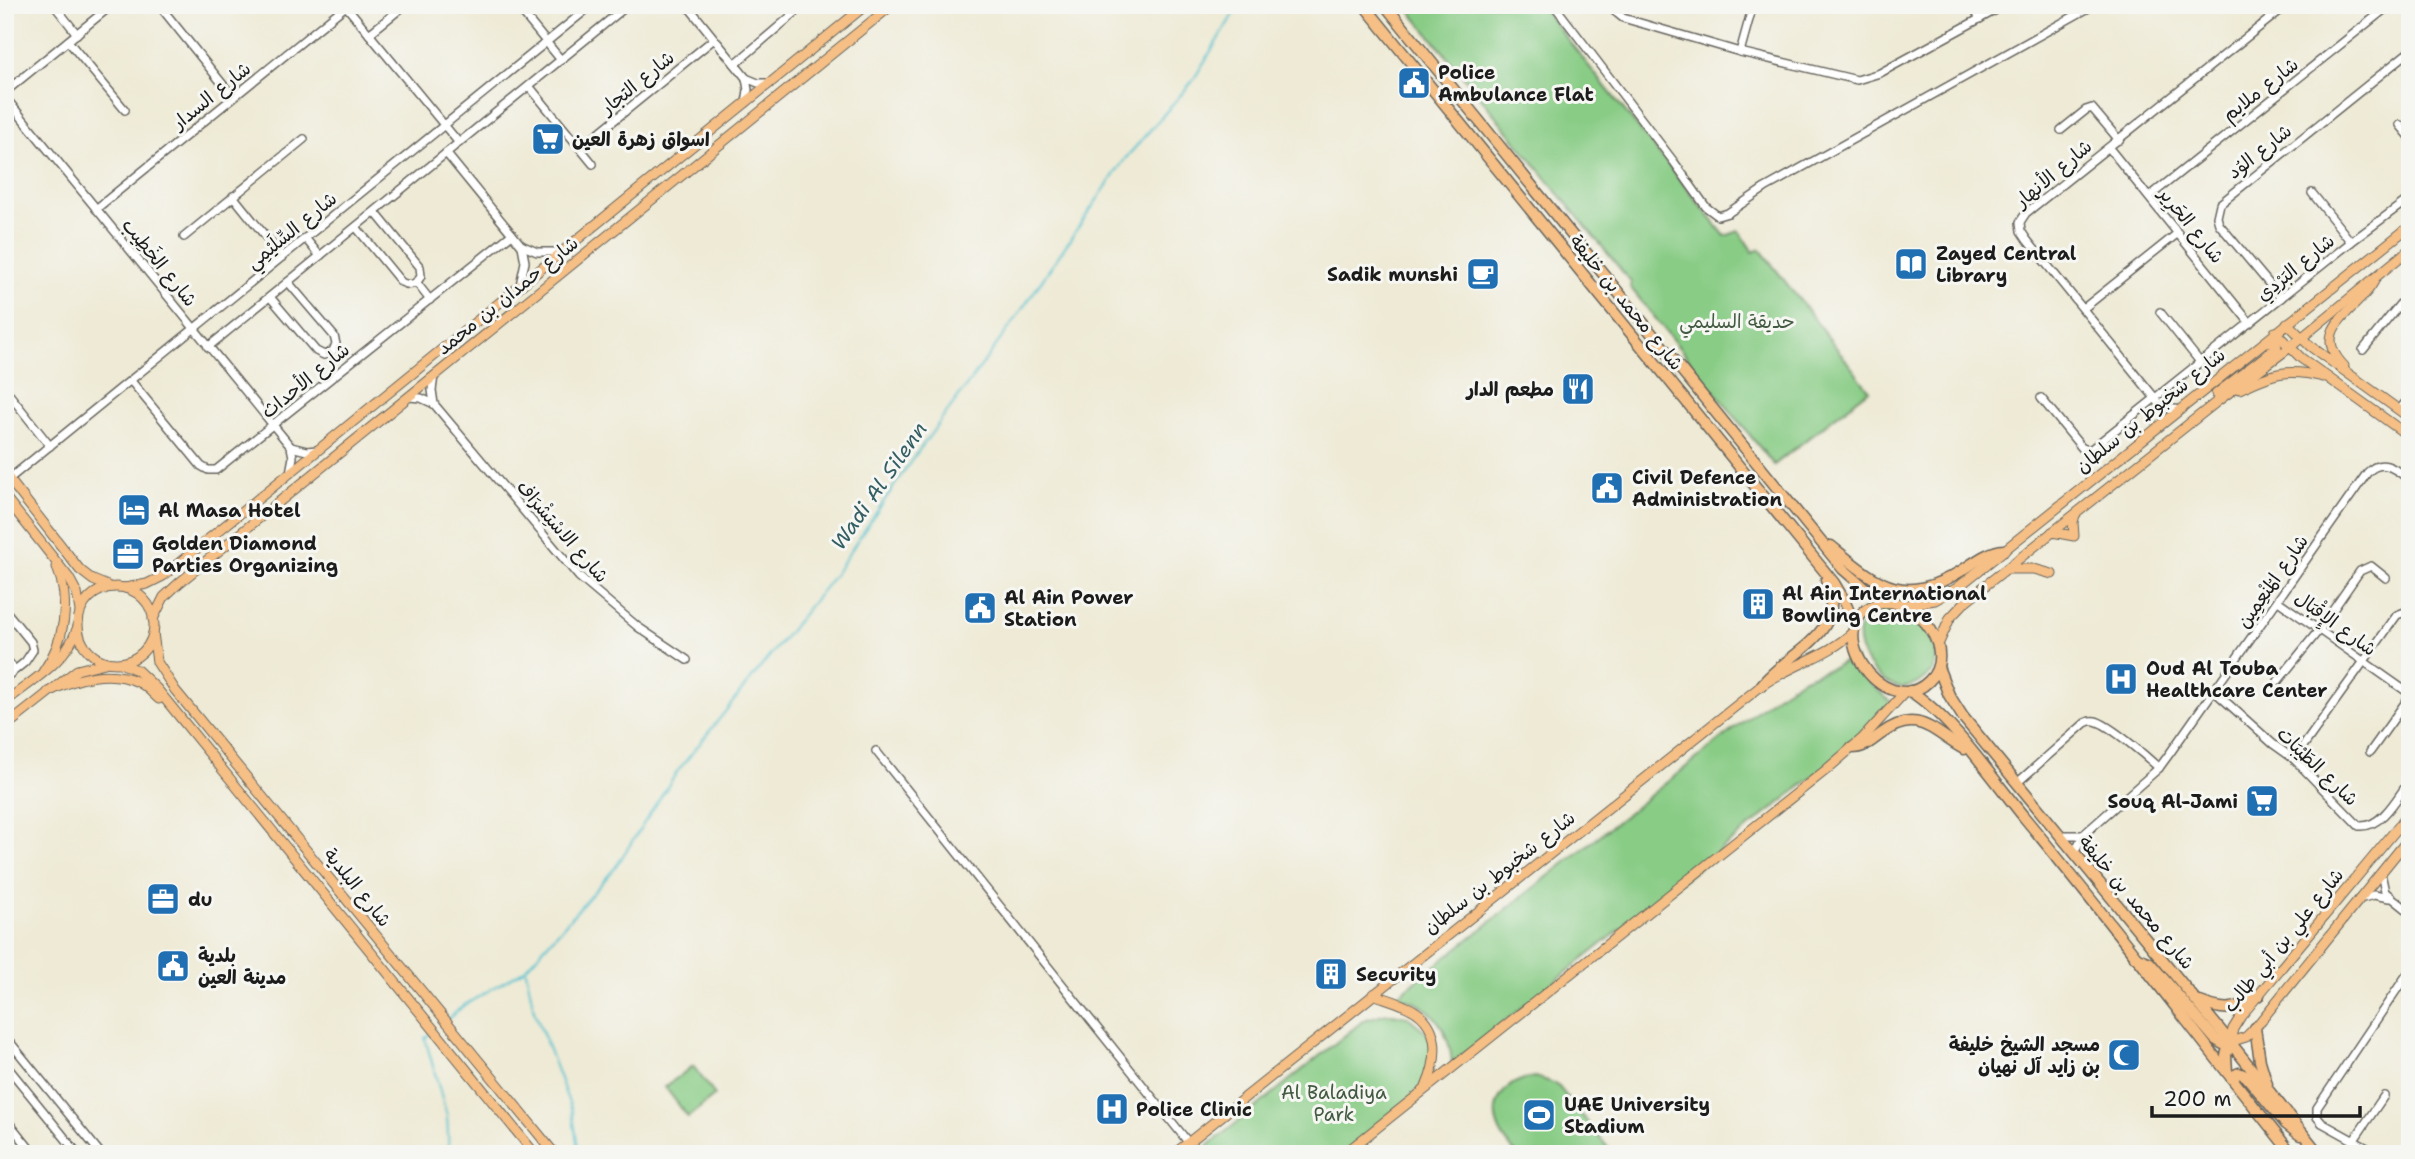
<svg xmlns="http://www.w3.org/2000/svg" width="2415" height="1159" font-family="'Shantell Sans','Playpen Sans Arabic',sans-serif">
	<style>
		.green { fill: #88cc85; stroke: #527450; stroke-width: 2 }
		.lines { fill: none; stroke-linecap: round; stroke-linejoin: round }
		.stream { stroke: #56c1d0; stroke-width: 2 }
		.minor-casing { stroke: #66645d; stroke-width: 10 }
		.major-casing { stroke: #66645d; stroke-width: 11 }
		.highway-casing { stroke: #66645d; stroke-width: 13 }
		.minor { stroke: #fff; stroke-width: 7 }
		.major { stroke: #f5bf86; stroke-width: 9 }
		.highway { stroke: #f5bf86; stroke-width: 10 }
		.labels { text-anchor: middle; stroke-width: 6; stroke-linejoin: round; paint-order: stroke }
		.poi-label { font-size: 19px; font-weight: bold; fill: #1c1c1c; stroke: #f6f6f2; text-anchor: start }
		.street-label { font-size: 19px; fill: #1c1c1c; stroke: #f6f6f2 }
		.park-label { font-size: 19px; fill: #425a41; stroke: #f6f6f2 }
		.water-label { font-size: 21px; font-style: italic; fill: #335e64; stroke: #f6f6f2 }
	</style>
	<rect width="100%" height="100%" fill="#f6f6f2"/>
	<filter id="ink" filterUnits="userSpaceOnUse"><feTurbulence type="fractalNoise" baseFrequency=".0143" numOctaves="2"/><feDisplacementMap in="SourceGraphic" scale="14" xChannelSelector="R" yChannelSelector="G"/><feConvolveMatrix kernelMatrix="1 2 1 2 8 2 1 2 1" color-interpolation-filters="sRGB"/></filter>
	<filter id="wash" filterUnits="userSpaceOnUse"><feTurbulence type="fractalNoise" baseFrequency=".00686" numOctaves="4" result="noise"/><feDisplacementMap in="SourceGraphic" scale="28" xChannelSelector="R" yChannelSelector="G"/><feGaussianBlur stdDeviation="1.57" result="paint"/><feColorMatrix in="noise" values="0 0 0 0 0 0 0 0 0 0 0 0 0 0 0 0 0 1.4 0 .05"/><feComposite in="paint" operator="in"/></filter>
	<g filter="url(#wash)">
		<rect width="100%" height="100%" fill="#eeead5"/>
		<g class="green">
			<path d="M1405,5h135l185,231 14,-5 14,21 7,-3 109,141 -95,75 -144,-178 1,-5z"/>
			<path d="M1884,607c27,0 62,35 49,63 -3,5 -8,7 -12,11 -36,26 -79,-39 -56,-63 4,-5 13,-8 19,-11z"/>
			<path d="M1853,657l18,27 22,20 -25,29 -416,330c-3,-35 -20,-59 -55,-67l380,-301 27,-17 30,-11z"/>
			<path d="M1387,1013l21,4 17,14 6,8 3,9 -11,40 -79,66h-146l166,-134z"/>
			<path d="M693,1066l22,29 -27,22 -23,-30z"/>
			<path d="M1535,1077l16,5 8,5 54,67h-97c-5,-7 -12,-14 -16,-23 -13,-28 6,-51 35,-54z"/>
		</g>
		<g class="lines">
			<g class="stream">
				<path d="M526,971l8,39 38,101 7,43"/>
				<path d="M448,1019l15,-13 62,-37 90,-101 62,-96 158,-198 76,-113 101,-137 113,-165 67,-77 47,-77"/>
				<path d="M432,1032l-7,6 22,78 2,38"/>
			</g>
		</g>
	</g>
	<g filter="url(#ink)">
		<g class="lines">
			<defs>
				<g id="minor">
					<path d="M54,5l23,29"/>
					<path d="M159,5l74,92"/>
					<path d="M516,5l45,55"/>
					<path d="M687,5l59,73 12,5h12"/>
					<path d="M1554,5l120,157 32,45 12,9 10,-3 37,-25 329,-183"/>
					<path d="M1607,5l16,13 117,34 117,28 23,-7 125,-68"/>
					<path d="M1972,5l8,14"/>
					<path d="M346,6l113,137"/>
					<path d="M369,34l36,-29"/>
					<path d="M68,41l57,69"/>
					<path d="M1740,52l13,-47"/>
					<path d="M735,64l69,-59"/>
					<path d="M746,78l2,12 -2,13"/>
					<path d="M529,86l64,78"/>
					<path d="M5,92l107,-87"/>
					<path d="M5,97l286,350 2,10 -3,16"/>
					<path d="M2400,125l10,12"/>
					<path d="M2061,130l25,-20 6,-2 27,32"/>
					<path d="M580,148l134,-109"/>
					<path d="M2109,148l141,175"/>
					<path d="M446,153l75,92 16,7h24"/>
					<path d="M2312,193l39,49"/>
					<path d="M233,196l49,61"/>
					<path d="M2149,197l241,-192"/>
					<path d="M96,209l251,-204"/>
					<path d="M356,227l45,55c9,5 16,2 20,-6l-1,-9 -45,-55"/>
					<path d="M184,237l120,-98"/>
					<path d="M305,238l15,18"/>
					<path d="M416,282l14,18"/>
					<path d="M520,285l5,-23 -3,-16"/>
					<path d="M270,297l46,54 8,4 9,-4 3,-7 -2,-8 -46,-54"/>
					<path d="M2281,298l-62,-74 -2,-7 3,-13 190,-153"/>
					<path d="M2084,308l94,-75"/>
					<path d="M2160,312l40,50"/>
					<path d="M208,347l420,-342"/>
					<path d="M2363,350l37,-46 10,-8"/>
					<path d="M434,376l-2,14 2,14 145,173 59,50 49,33"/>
					<path d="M131,381l70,85 7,4h8l296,-236"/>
					<path d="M5,389l45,57"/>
					<path d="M409,397l12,1 13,6"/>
					<path d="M2041,398l41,50 8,2 261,-208 59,-44"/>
					<path d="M2179,410l-10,-2 -10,-5 -132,-163 -6,-9 -1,-9 6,-9 261,-208"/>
					<path d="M2399,410l11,-13"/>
					<path d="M291,447l16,4 10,-1"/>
					<path d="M9,479l583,-474"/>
					<path d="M2278,601l132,93"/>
					<path d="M5,610l26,32 2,8 -8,12 -20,16"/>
					<path d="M5,658l10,12"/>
					<path d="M2278,681l41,-51 41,-59 11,-5 15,12"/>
					<path d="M2214,691l59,53 21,15 65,67c23,2 39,-30 51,-46"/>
					<path d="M876,751l312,391"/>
					<path d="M2370,752l40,-56"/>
					<path d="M2294,759l103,-144 13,-5"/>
					<path d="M2017,783l68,-60c4,-2 5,-3 10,-2 14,3 52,36 64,47"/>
					<path d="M2059,835h24"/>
					<path d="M2074,853l9,-18 76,-67 11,-15 197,-280c15,-16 28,-4 43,7"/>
					<path d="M2381,873l4,19 25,20"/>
					<path d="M2359,899l15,-4 15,3"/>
					<path d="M5,1036l96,118"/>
					<path d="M5,1064l73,90"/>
					<path d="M5,1118l29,36"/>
					<path d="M2354,1140l30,-44"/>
					<path d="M2378,1154l-56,-31 -5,-6v-9l93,-138"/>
				</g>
				<g id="major">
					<path d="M2287,323l23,23 100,72"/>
					<path d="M2275,332l26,26 109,79"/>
					<path d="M2344,366c-37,-38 15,-55 30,-85"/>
					<path d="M2240,389c31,-15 47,-22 83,-12"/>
					<path d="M2216,394l61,-47 -2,-6 -7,1"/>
					<path d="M5,474l75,96 13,10 17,7"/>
					<path d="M5,497l64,81 8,15 3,18"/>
					<path d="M2052,532l22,4 -1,-14 2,-7"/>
					<path d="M2008,569h26l18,5"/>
					<circle cx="116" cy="625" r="38"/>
					<path d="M125,588l22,-4 16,-8 703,-571"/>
					<path d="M1904,605l31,-5 22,-12 453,-362"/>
					<path d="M153,619l11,-22 15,-14 713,-578"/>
					<path d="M153,633l4,29 18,28 380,464"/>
					<path d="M1938,645l12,-27 17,-18 252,-200 70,-52 121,-99"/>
					<path d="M120,663l17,7 20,19 378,465"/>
					<path d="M43,672c22,-31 28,-70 14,-105"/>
					<path d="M48,692c26,-13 61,-24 90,-10 8,3 14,11 21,17"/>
					<path d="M5,702c26,-21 61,-40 72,-73"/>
					<path d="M5,727l72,-57 28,-7"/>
					<path d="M2410,813l-169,203 -8,13 -3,13 16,-5 9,-9 155,-191"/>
					<path d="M1373,994c10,4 22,7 32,12 37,15 34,51 21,81"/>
					<path d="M1174,1154l587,-468c30,-22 67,-29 93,-55"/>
					<path d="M1344,1154l482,-384 36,-31 43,-47"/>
				</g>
				<g id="highway">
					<path d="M1364,5l470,578 10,17 11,26"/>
					<path d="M1385,5l458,564 22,19 25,14"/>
					<path d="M1831,546c46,37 70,62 130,25 13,-8 27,-20 43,-21"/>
					<path d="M1885,602c35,-2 73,51 44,79 -45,45 -118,-63 -44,-79z"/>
					<path d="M1938,667l11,28 14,22 267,325 89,112"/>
					<path d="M1761,686c26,-34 89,-52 65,-106"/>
					<path d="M1910,691c41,26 82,87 114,126 91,110 178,225 268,337"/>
					<path d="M1852,748c13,0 19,-7 29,-14 37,-28 53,-1 83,15"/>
					<path d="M2135,957l15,6 65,76 8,5 7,-2"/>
					<path d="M2200,1002c25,10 36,9 59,-7"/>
					<path d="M2255,1028l5,33 7,23"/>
					<path d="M2227,1072l-1,-17 4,-13"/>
					<path d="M2231,1077l8,-4 7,3 40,48 14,11"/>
				</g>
			</defs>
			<use href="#minor" class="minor-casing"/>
			<use href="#major" class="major-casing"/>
			<use href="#highway" class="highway-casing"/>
			<use href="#minor" class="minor"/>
			<use href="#major" class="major"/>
			<use href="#highway" class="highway"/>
		</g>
	</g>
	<defs>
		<symbol id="civic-square" viewBox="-11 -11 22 22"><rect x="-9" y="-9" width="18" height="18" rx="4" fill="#1f6fb2" stroke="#f6f6f2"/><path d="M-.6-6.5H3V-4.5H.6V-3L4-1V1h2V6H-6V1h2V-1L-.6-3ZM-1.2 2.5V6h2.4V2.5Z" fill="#fff"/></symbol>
		<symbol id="supermarket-square" viewBox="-11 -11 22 22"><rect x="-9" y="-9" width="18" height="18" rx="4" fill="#1f6fb2" stroke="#f6f6f2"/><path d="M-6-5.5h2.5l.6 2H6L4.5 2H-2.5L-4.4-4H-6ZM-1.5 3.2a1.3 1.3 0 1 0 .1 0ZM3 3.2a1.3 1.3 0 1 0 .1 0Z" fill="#fff"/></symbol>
		<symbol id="library-square" viewBox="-11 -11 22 22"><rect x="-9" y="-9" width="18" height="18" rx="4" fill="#1f6fb2" stroke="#f6f6f2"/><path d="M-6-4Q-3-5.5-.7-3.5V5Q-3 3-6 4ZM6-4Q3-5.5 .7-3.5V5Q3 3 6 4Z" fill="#fff"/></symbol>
		<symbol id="cafe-square" viewBox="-11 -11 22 22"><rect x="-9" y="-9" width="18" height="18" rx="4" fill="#1f6fb2" stroke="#f6f6f2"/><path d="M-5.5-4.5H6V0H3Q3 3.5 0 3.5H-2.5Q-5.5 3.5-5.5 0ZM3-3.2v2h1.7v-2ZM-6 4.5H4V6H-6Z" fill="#fff"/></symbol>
		<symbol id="restaurant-square" viewBox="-11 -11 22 22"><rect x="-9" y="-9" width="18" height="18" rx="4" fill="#1f6fb2" stroke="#f6f6f2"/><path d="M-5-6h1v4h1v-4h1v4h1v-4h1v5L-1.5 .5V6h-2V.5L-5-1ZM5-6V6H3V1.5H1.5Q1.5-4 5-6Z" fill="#fff"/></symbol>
		<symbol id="hotel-square" viewBox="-11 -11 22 22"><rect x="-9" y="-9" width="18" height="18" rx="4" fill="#1f6fb2" stroke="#f6f6f2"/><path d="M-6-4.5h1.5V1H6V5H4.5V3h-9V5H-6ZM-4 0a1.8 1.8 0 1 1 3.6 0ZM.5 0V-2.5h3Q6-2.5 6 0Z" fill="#fff"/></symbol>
		<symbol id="office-square" viewBox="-11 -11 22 22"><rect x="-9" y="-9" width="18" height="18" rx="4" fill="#1f6fb2" stroke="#f6f6f2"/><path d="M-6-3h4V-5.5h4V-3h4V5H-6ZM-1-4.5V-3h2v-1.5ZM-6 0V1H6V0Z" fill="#fff"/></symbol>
		<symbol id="building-square" viewBox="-11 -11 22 22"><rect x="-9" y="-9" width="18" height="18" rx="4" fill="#1f6fb2" stroke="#f6f6f2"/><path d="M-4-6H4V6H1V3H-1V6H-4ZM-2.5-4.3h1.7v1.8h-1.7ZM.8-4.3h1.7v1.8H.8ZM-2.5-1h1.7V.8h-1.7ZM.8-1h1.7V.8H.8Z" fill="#fff"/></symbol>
		<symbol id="hospital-square" viewBox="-11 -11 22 22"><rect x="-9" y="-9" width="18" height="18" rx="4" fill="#1f6fb2" stroke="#f6f6f2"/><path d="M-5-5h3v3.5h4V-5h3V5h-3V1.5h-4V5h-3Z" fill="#fff"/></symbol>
		<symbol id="mosque-square" viewBox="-11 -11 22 22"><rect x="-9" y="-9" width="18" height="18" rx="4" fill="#1f6fb2" stroke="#f6f6f2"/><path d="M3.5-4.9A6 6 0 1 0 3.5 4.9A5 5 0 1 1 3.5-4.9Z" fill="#fff"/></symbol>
		<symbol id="stadium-square" viewBox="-11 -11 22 22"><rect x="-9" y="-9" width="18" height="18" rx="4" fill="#1f6fb2" stroke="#f6f6f2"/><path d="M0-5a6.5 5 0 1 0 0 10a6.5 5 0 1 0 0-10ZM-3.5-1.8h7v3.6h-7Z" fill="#fff"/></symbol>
	</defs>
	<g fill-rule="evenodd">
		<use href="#civic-square" x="1395" y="64" width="38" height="38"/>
		<use href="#supermarket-square" x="529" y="120" width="38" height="38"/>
		<use href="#library-square" x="1892" y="245" width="38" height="38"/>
		<use href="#cafe-square" x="1464" y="255" width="38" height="38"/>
		<use href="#restaurant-square" x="1559" y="370" width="38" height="38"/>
		<use href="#civic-square" x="1588" y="469" width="38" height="38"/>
		<use href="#hotel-square" x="115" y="491" width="38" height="38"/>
		<use href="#office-square" x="109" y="535" width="38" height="38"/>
		<use href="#building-square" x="1739" y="585" width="38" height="38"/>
		<use href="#civic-square" x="961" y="589" width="38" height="38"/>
		<use href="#hospital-square" x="2102" y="660" width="38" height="38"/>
		<use href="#supermarket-square" x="2243" y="782" width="38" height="38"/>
		<use href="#office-square" x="144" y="880" width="38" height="38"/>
		<use href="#civic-square" x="154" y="947" width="38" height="38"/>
		<use href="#building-square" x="1312" y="955" width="38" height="38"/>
		<use href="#mosque-square" x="2105" y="1036" width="38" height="38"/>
		<use href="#hospital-square" x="1093" y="1090" width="38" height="38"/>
		<use href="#stadium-square" x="1520" y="1096" width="38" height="38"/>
	</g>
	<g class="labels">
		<g class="poi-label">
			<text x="1438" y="79">Police<tspan x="1438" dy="22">Ambulance Flat</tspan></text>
			<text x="572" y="146">اسواق زهرة العين</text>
			<text x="1936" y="260">Zayed Central<tspan x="1936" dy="22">Library</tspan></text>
			<text x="1458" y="281" text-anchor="end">Sadik munshi</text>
			<text x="1554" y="396" text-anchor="end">مطعم الدار</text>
			<text x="1632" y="484">Civil Defence<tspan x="1632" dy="22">Administration</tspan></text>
			<text x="158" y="517">Al Masa Hotel</text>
			<text x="152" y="550">Golden Diamond<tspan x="152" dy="22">Parties Organizing</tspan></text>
			<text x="1782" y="600">Al Ain International<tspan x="1782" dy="22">Bowling Centre</tspan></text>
			<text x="1004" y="604">Al Ain Power<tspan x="1004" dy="22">Station</tspan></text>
			<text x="2146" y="675">Oud Al Touba<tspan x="2146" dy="22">Healthcare Center</tspan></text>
			<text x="2238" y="808" text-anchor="end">Souq Al-Jami</text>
			<text x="188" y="906">du</text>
			<text x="198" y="962">بلدية<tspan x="198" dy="22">مدينة العين</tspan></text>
			<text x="1356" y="981">Security</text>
			<text x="2100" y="1051" text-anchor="end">مسجد الشيخ خليفة<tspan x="2100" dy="22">بن زايد آل نهيان</tspan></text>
			<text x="1564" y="1111">UAE University<tspan x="1564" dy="22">Stadium</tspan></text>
			<text x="1136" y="1116">Police Clinic</text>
		</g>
		<g class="street-label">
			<text transform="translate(637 82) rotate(-39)" y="7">شارع التجار</text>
			<text transform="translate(2260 89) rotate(-38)" y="7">شارع ملايم</text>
			<text transform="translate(211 95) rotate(-39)" y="7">شارع السدار</text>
			<text transform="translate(2259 151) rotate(-38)" y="7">شارع الوُد</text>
			<text transform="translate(2053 173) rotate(-40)" y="7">شارع الأنهار</text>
			<text transform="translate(2192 225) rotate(51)" y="7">شارع الحَرِير</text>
			<text transform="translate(291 230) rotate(-39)" y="7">شارع السِّلَيْمِي</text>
			<text transform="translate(160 262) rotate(51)" y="7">شارع الخَطِيب</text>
			<text transform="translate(2295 267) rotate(-39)" y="7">شارع البَرْدِي</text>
			<text transform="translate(507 295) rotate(-39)" y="7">شارع حمدان بن محمد</text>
			<text transform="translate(1627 302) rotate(51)" y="7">شارع محمد بن خليفة</text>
			<text transform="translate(305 380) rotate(-39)" y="7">شارع الأحداث</text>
			<text transform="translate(2150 410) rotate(-39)" y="7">شارع شخبوط بن سلطان</text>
			<text transform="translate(563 531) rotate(49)" y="7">شارع الاسْتِشْرَاف</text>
			<text transform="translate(2272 581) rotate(-55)" y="7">شارع المُنْعِمِين</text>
			<text transform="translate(2336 623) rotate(36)" y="7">شارع الإِقْبَال</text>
			<text transform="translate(2318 766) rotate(44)" y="7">شارع الطَيْبَات</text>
			<text transform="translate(1499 872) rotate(-38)" y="7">شارع شخبوط بن سلطان</text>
			<text transform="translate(358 887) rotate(51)" y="7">شارع البلدية</text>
			<text transform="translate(2137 902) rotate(50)" y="7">شارع محمد بن خليفة</text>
			<text transform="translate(2283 940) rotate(-51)" y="7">شارع علي بن أبي طالب</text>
		</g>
		<g class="park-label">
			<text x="1737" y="328">حديقة السليمي</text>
			<text x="1334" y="1099">Al Baladiya<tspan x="1334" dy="22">Park</tspan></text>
		</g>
		<g class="water-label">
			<text transform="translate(879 486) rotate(-55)" y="7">Wadi Al Silenn</text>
		</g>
	</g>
	<rect width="2415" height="1159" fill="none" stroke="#f6f6f2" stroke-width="28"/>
	<path d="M2152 1106v10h208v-10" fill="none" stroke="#1c1c1c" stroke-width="3.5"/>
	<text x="2163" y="1106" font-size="21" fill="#1c1c1c" stroke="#f6f6f2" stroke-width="5" paint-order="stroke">200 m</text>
</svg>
